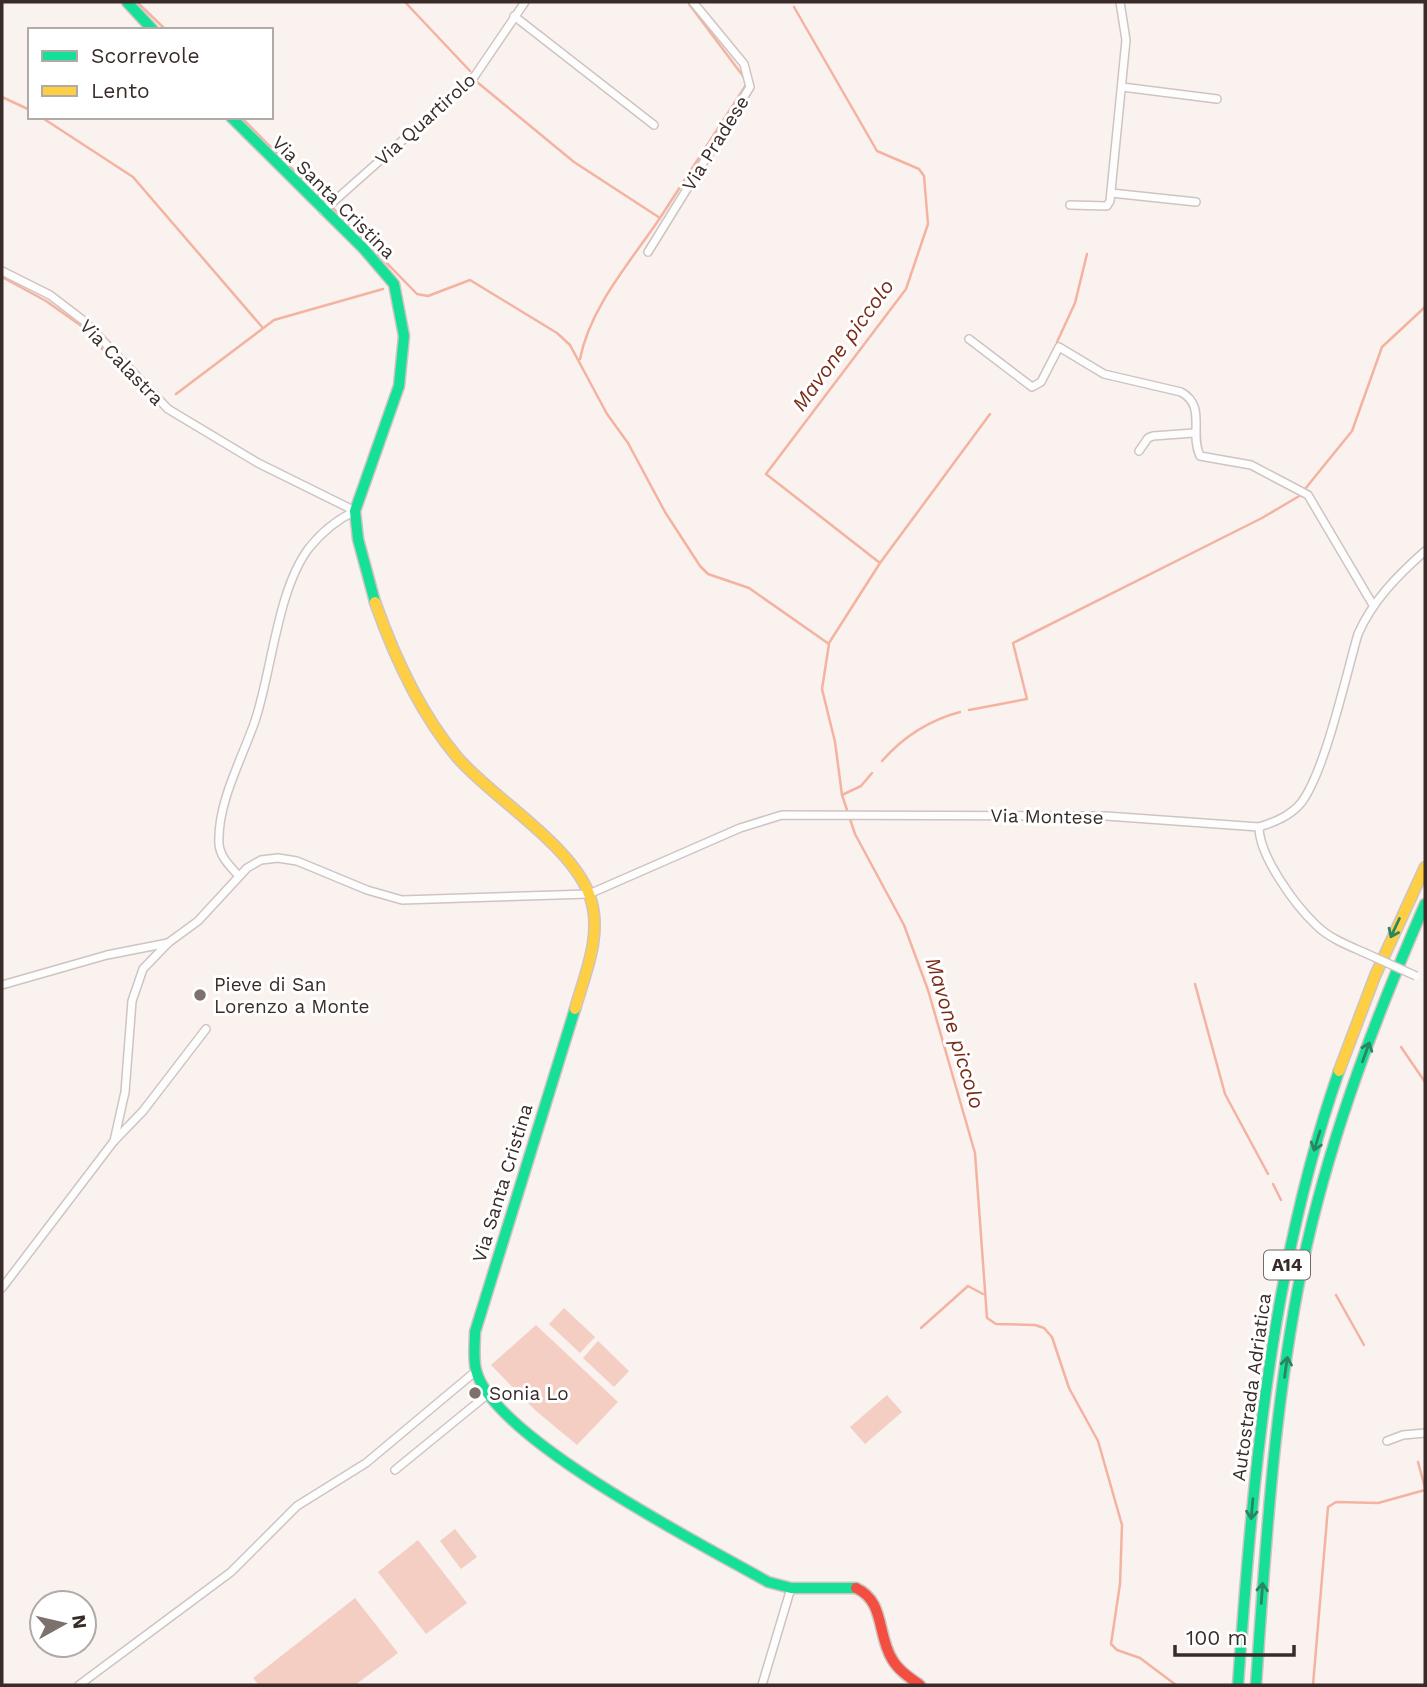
<svg xmlns="http://www.w3.org/2000/svg" width="1427" height="1687" font-family="'Work Sans',sans-serif">
	<style>
		.green { fill: #f4cec2 }
		.lines { fill: none; stroke-linecap: round; stroke-linejoin: round }
		.stream { stroke: #f4b3a1; stroke-width: 2.5 }
		.street-casing { stroke: #cfc4c1; stroke-width: 10 }
		.fast-casing { stroke: #cfc4c1; stroke-width: 13 }
		.slow-casing { stroke: #cfc4c1; stroke-width: 13 }
		.jam-casing { stroke: #cfc4c1; stroke-width: 13 }
		.street { stroke: #fefdfd; stroke-width: 7 }
		.fast { stroke: #16e098; stroke-width: 10 }
		.slow { stroke: #ffcf43; stroke-width: 10 }
		.jam { stroke: #f24e42; stroke-width: 10 }
		.street-bridge-casing { stroke: #cfc4c1; stroke-width: 10; stroke-linecap: butt }
		.street-bridge { stroke: #fefdfd; stroke-width: 7 }
		.oneway { stroke: #288660 }
		.poi-dot { fill: #7d716e; stroke: #fff; stroke-width: 2.5 }
		.labels { text-anchor: middle; stroke-width: 6; stroke-linejoin: round; paint-order: stroke }
		.shield { fill: #fff; stroke: #746b68; stroke-width: 2 }
		.shield-label { font-size: 18px; font-weight: bold; fill: #392c28 }
		.street-label { font-size: 19px; fill: #392c28; stroke: #fff }
		.poi-label { font-size: 19px; fill: #392c28; stroke: #fff; text-anchor: start }
		.water-label { font-size: 21px; font-style: italic; fill: #792b16; stroke: #fff }
	</style>
	<rect width="100%" height="100%" fill="#faf2ef"/>
	<g class="green">
		<path d="M564,1308l31,29 -15,16 -31,-29z"/>
		<path d="M536,1325l82,77 -41,43 -41,-34 -45,-46z"/>
		<path d="M598,1341l31,30 -15,16 -31,-29z"/>
		<path d="M887,1395l15,17 -37,32 -15,-17z"/>
		<path d="M455,1529l22,28 -16,12 -21,-28z"/>
		<path d="M418,1540l49,63 -41,31 -48,-62z"/>
		<path d="M355,1598l43,55 -43,32h-96l-6,-7z"/>
	</g>
	<g class="lines">
		<g class="stream">
			<path d="M137,2l29,28"/>
			<path d="M405,2l65,69"/>
			<path d="M794,7l83,144 42,18 5,7 4,48 -22,65 -140,185 114,89 -51,80"/>
			<path d="M477,82l97,80 86,56c-29,43 -70,89 -80,141"/>
			<path d="M2,97l28,13"/>
			<path d="M41,117l92,60 129,150"/>
			<path d="M241,117l83,84"/>
			<path d="M333,208l84,86 11,2 42,-16 87,53 13,12 37,69 21,29 37,69 35,54 8,8 41,14 80,56 -7,45 13,53 7,53 13,39 49,91 24,65 47,163 12,165 9,6 39,1 9,3 8,9 17,51 29,53 24,84 -2,59 -9,60 6,6 23,8 36,27"/>
			<path d="M660,218l86,-133v-5l-57,-76"/>
			<path d="M2,277l44,24 34,24 72,77"/>
			<path d="M1057,342l18,-39 12,-49"/>
			<path d="M176,394l98,-74 109,-31"/>
			<path d="M1305,489l47,-58 30,-84 43,-40"/>
			<path d="M880,563l110,-149"/>
			<path d="M969,710l58,-11 -14,-56 249,-125 39,-23"/>
			<path d="M882,761c21,-24 48,-41 78,-49"/>
			<path d="M842,795l19,-9 11,-13"/>
			<path d="M1195,984l30,110 43,80"/>
			<path d="M1401,1047l24,35"/>
			<path d="M1273,1184l8,16"/>
			<path d="M1336,1295l28,50"/>
			<path d="M921,1328l47,-42 15,8"/>
			<path d="M1418,1462l7,26"/>
			<path d="M1313,1685l15,-178 8,-5 42,1 47,-13"/>
		</g>
		<defs>
			<g id="street">
				<path d="M514,16l140,109"/>
				<path d="M1122,87l95,12"/>
				<path d="M1111,193l85,9"/>
				<path d="M1070,205l37,1 3,-5 16,-161 -6,-38"/>
				<path d="M323,211l151,-134 51,-75"/>
				<path d="M648,252l102,-165 -6,-23 -51,-62"/>
				<path d="M2,271l48,24 34,26 84,88 90,54 97,48"/>
				<path d="M969,339l63,48 9,-5 18,-35 45,27 77,18c26,14 8,41 19,64l51,9 57,30 65,110"/>
				<path d="M1139,451l9,-13 5,-2 41,-3"/>
				<path d="M1259,827c0,29 36,78 57,98 13,13 31,20 47,27"/>
				<path d="M238,875c-8,-9 -18,-18 -19,-31 -2,-41 23,-85 36,-123 17,-50 22,-131 54,-173 12,-15 29,-29 46,-37"/>
				<path d="M2,985l105,-30 61,-12"/>
				<path d="M114,1141l29,-30 63,-82"/>
				<path d="M2,1288l112,-147 11,-49 7,-91 11,-32 25,-26 30,-22 49,-53 14,-8 17,-2 19,3 70,29 35,10 187,-6 151,-66 42,-13 324,1 153,11c16,-5 31,-11 42,-24 24,-31 45,-128 57,-169 15,-34 40,-59 67,-83"/>
				<path d="M1387,1441l16,-6 22,-2"/>
				<path d="M395,1470l93,-76"/>
				<path d="M79,1685l152,-113 66,-66 69,-43 110,-92"/>
				<path d="M762,1685l29,-97"/>
			</g>
			<g id="fast">
				<path d="M127,2l26,28"/>
				<path d="M231,117l133,132 30,35 10,52 -5,50 -44,125 3,28 17,63"/>
				<path d="M575,1009l-100,323c0,12 -2,26 1,38 16,68 229,176 292,212l23,6h65"/>
				<path d="M1238,1685c15,-208 32,-416 101,-614"/>
				<path d="M1256,1685c10,-147 19,-297 51,-441 27,-118 70,-230 118,-340"/>
			</g>
			<g id="slow">
				<path d="M375,602c19,54 45,111 82,155 36,42 119,90 134,143 11,36 -6,74 -16,109"/>
				<path d="M1339,1071l36,-95 50,-109"/>
			</g>
			<path id="jam" d="M856,1588c29,13 21,47 36,71 6,11 18,19 28,26"/>
		</defs>
		<use href="#street" class="street-casing"/>
		<use href="#fast" class="fast-casing"/>
		<use href="#slow" class="slow-casing"/>
		<use href="#jam" class="jam-casing"/>
		<use href="#street" class="street"/>
		<use href="#fast" class="fast"/>
		<use href="#slow" class="slow"/>
		<use href="#jam" class="jam"/>
		<defs>
			<path id="street-bridge" d="M1363,952l53,24"/>
		</defs>
		<use href="#street-bridge" class="street-bridge-casing"/>
		<use href="#street-bridge" class="street-bridge"/>
	</g>
	<defs><path id="oneway-shaft" d="M-6 0H5M1.5-3L5.5 0L1.5 3" fill="none" stroke-width="1.6" stroke-linecap="round" stroke-linejoin="round" transform="scale(1.75)"/></defs>
	<g class="oneway">
		<use href="#oneway-shaft" transform="translate(1395 928) rotate(115)"/>
		<use href="#oneway-shaft" transform="translate(1366 1052) rotate(-70)"/>
		<use href="#oneway-shaft" transform="translate(1317 1141) rotate(107)"/>
		<use href="#oneway-shaft" transform="translate(1286 1367) rotate(-82)"/>
		<use href="#oneway-shaft" transform="translate(1252 1509) rotate(95)"/>
		<use href="#oneway-shaft" transform="translate(1262 1593) rotate(-86)"/>
	</g>
	<g class="poi-dot">
		<circle cx="200" cy="995" r="7"/>
		<circle cx="475" cy="1393" r="7"/>
	</g>
	<g class="labels">
		<rect class="shield" x="1264" y="1250.5" width="46" height="29" rx="5"/>
		<g class="shield-label">
			<text x="1287" y="1271">A14</text>
		</g>
		<g class="street-label">
			<text transform="translate(425 119) rotate(-42)" y="7">Via Quartirolo</text>
			<text transform="translate(715 143) rotate(-58)" y="7">Via Pradese</text>
			<text transform="translate(334 197) rotate(45)" y="7">Via Santa Cristina</text>
			<text transform="translate(122 362) rotate(46)" y="7">Via Calastra</text>
			<text transform="translate(1047 816) rotate(1)" y="7">Via Montese</text>
			<text transform="translate(502 1183) rotate(-73)" y="7">Via Santa Cristina</text>
			<text transform="translate(1251 1387) rotate(-82)" y="7">Autostrada Adriatica</text>
		</g>
		<g class="poi-label">
			<text x="214" y="991">Pieve di San<tspan x="214" dy="22">Lorenzo a Monte</tspan></text>
			<text x="489" y="1400">Sonia Lo</text>
		</g>
		<g class="water-label">
			<text transform="translate(843 345) rotate(-54)" y="7">Mavone piccolo</text>
			<text transform="translate(955 1033) rotate(73)" y="7">Mavone piccolo</text>
		</g>
	</g>
	<rect width="1427" height="1687" fill="none" stroke="#392c28" stroke-width="7"/>
	<rect x="28" y="28" width="245" height="91" fill="#ffffff" stroke="#b0aba9" stroke-width="2"/>
	<rect x="42" y="51" width="35" height="10" fill="#16e098" stroke="#b0aba9" stroke-width="2"/>
	<text x="91" y="63" font-size="21" fill="#392c28">Scorrevole</text>
	<rect x="42" y="86" width="35" height="10" fill="#ffcf43" stroke="#b0aba9" stroke-width="2"/>
	<text x="91" y="98" font-size="21" fill="#392c28">Lento</text>
	<g transform="translate(63 1624) rotate(82)"><circle r="33" fill="#ffffff" stroke="#b0aba9" stroke-width="2"/>
	<path d="M0-5L12 26L0 18L-12 26Z" fill="#7d716e"/>
	<text y="-10" font-size="19" font-weight="bold" text-anchor="middle" fill="#392c28">N</text>
	</g>
	<path d="M1175 1645v10h119v-10" fill="none" stroke="#392c28" stroke-width="3.5"/>
	<text x="1186" y="1645" font-size="21" fill="#392c28" stroke="#ffffff" stroke-width="5" paint-order="stroke">100 m</text>
</svg>
